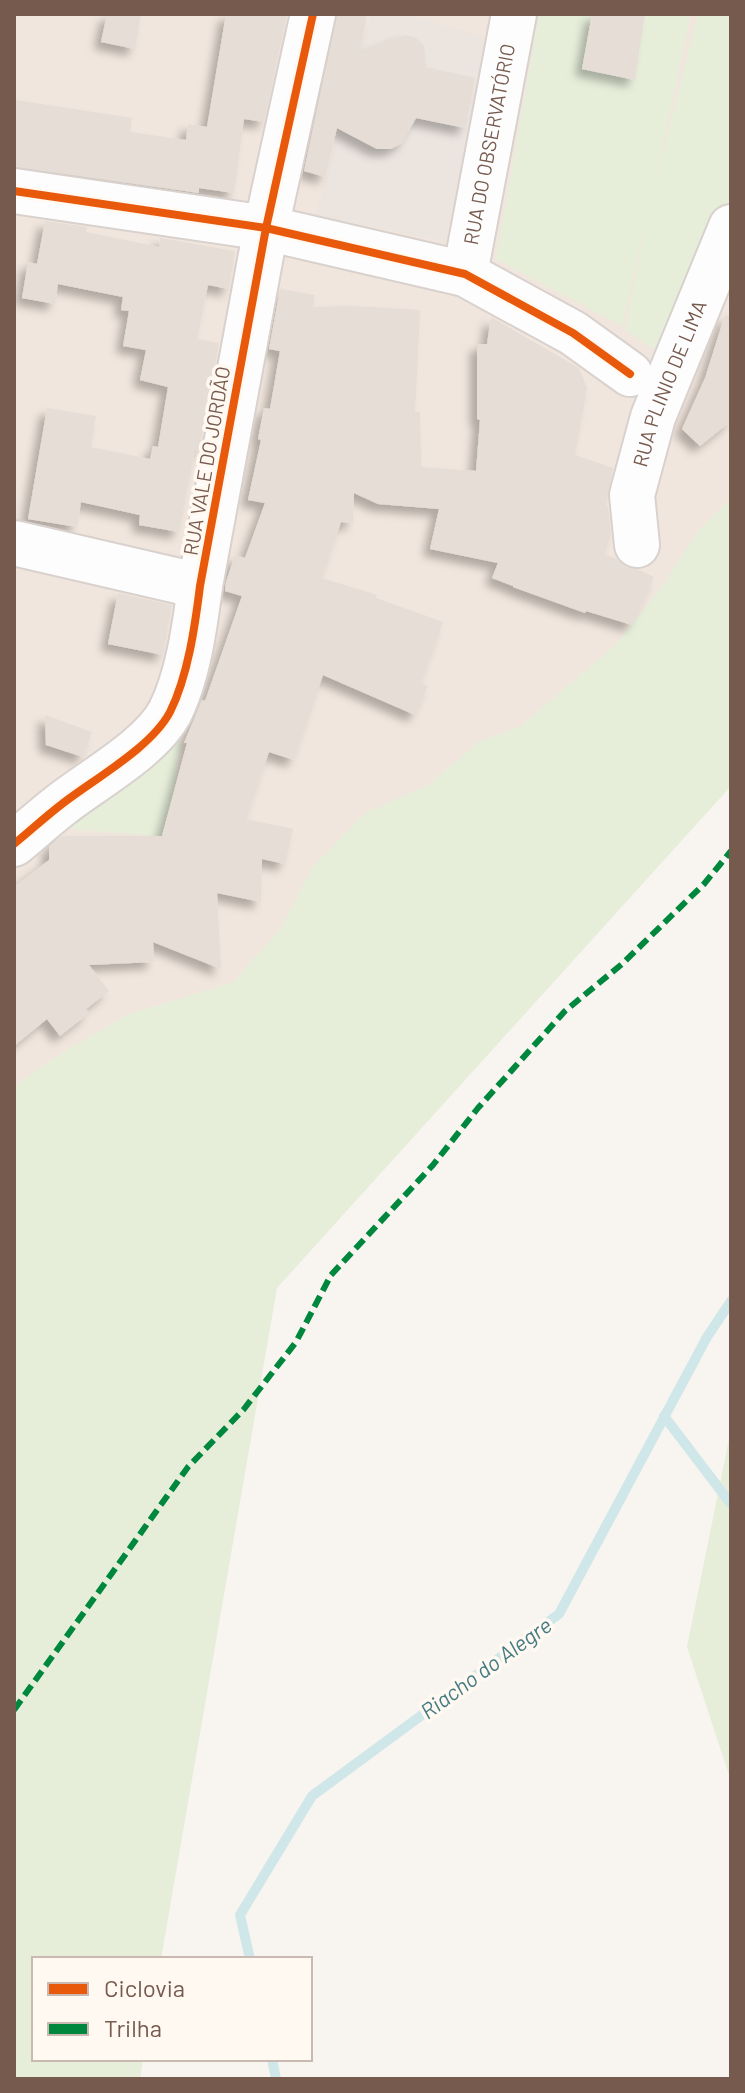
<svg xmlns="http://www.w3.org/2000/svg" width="745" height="2093" font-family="Barlow,sans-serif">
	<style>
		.residential { fill: #f1e6dd }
		.industrial { fill: #ebe4df }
		.green { fill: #e6eeda }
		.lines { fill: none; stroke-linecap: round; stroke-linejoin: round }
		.stream { stroke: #d0e7e9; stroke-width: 10 }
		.building { fill: #e5ddd6; filter: url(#shadow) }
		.minor-casing { stroke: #d8d1cd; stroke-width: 48 }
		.minor { stroke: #fefdfd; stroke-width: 44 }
		.quiet { stroke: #00873e; stroke-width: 6; stroke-dasharray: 12 6; stroke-linecap: butt }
		.cycleway-casing { stroke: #fff9f2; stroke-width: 13 }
		.cycleway { stroke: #e8590c; stroke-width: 8 }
		.labels { text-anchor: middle; stroke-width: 7; stroke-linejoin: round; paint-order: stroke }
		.street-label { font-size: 20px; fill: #775a4e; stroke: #fff9f2 }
		.water-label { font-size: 22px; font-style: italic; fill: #447b83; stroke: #fff9f2 }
	</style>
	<defs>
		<filter id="shadow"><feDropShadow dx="-7" dy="7" stdDeviation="4" flood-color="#0004"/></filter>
	</defs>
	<rect width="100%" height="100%" fill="#f8f4ef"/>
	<path class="residential" d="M14,14h717v516l-717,725z"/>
	<path class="industrial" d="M371,14h38l80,25 -44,203 -129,-27z"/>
	<g class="green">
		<path d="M539,14h152l-38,178 45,-178h33v184l-62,161 -44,-29 25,-127 -28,123 -126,-67z"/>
		<path d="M731,499v287l-454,502 -116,671h-127v100h109l-3,20h-126v-992l38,-28 75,-44 106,-33 48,-54 32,-62 52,-53 65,-29 48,-42 43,-16 95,-82 48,-60 34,-53z"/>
		<path d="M174,737l8,3 -16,97 -105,-9z"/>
		<path d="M731,1429v352l-44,-134z"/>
	</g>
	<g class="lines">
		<g class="stream">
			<path d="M664,1416l67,88"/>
			<path d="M250,1959l-10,-44 72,-119 247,-182 148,-277 24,-36"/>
			<path d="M272,2059l4,20"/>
		</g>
	</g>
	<g class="building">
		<path d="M107,14h34l-6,35 -34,-7z"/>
		<path d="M226,14h61l-23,108 -20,-3 -10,74 -35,-5v5l-185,-26v-66l2,-1 116,18 -2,14 56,8 2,-16 19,3z"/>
		<path d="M337,14h30l-7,39 45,-18 11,3 8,8 2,21 49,11 -10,50 -49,-10 -14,25 -11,6h-14l-40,-21 -12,49 -21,-6z"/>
		<path d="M592,14h53l-10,66 -53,-11z"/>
		<path d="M45,221l42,6 -1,5 73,15 1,-9 75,13 -6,38 -21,-4 -11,54 22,4 -20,108 -4,-1 -16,82 -40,-7 1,-10 -59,-13 -4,25 -49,-8 19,-111 49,8 -5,31 59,12 3,-13 5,1 10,-60 -28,-7 6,-30 -23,-4 6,-35 -8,-1 2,-13 -65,-13 -3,20 -33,-6 6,-36 9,2z"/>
		<path d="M280,289l35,6 -2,12 37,-1 70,4 -5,102h5l1,55 55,4 4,-51 -3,-1v-75h10l4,-27 88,51 8,20 -12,67 38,13 -7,38h2l3,28 -7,20 13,5 9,8 13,3 15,7 -22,48 -46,-14 -1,2 -72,-26v-1l-21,-8 6,-15 -68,-14 9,-40 -61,-5 -24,-11 -1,30 -12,-1 -19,56 55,17 -1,3 67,24 -22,61 7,3 -13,29 -92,-40 -29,85 -25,-8 -23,67 47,10 -8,35 -23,-5 -1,43 -44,-9 4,76 -68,-27 1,20 -65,3 20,26 -23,18 3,4 -29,23 -13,-17 -33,27v-159l35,-27v-13l13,-11h100l25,-93h-3l18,-43 3,1 37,-105 -17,-5 1,-9 9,-27 10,3 20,-55 -17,-3 13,-60 -3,-1 6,-31 6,1 10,-58 -11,-2z"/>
		<path d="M725,315l6,1v105l-31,25 -18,-17 23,-51z"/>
		<path d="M118,593l54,12 -9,50 -55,-11z"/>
		<path d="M45,715l47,17 -9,25 -37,-12z"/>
	</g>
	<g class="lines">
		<defs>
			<g id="minor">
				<path d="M14,191l252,37 199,46 108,59 57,41"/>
				<path id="s1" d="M465,274l49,-260"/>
				<path d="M14,543l186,43"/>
				<path id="s2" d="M637,545l-5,-50 21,-78 78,-190"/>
				<path d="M14,844c16,-13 31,-27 48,-40 32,-25 89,-56 108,-92 18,-36 25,-86 30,-126l66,-358 47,-214"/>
			</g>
		</defs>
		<use href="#minor" class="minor-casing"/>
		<use href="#minor" class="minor"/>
		<path class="quiet" d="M14,1710l174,-243 56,-58 52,-67 35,-67 102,-110 45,-57 87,-97 57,-47 82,-80 27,-33"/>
		<defs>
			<g id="cycleway">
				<path d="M14,191l252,37 199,46 108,59 57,41"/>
				<path d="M14,844c16,-13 31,-27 48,-40 32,-25 89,-56 108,-92 18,-36 25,-86 30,-126l66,-358 47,-214"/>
			</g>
		</defs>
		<use href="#cycleway" class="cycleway-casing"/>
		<use href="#cycleway" class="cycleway"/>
	</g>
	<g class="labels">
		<g class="street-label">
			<text dy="7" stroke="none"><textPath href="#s1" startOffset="132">RUA DO OBSERVATÓRIO</textPath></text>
			<text dy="7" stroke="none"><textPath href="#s2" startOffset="168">RUA PLINIO DE LIMA</textPath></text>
			<text transform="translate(207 461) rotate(-80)" y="7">RUA VALE DO JORDÃO</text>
		</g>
		<g class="water-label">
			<text transform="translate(486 1668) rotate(-36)" y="8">Riacho do Alegre</text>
		</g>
	</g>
	<rect width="745" height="2093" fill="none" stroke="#775a4e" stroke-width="32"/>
	<rect x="32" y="1957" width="280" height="104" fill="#fff9f2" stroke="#c9b9b0" stroke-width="2"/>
	<rect x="48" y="1983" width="40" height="12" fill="#e8590c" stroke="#c9b9b0" stroke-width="2"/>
	<text x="104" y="1997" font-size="24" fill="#775a4e">Ciclovia</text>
	<rect x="48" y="2023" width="40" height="12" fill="#00873e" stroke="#c9b9b0" stroke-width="2"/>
	<text x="104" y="2037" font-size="24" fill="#775a4e">Trilha</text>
</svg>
